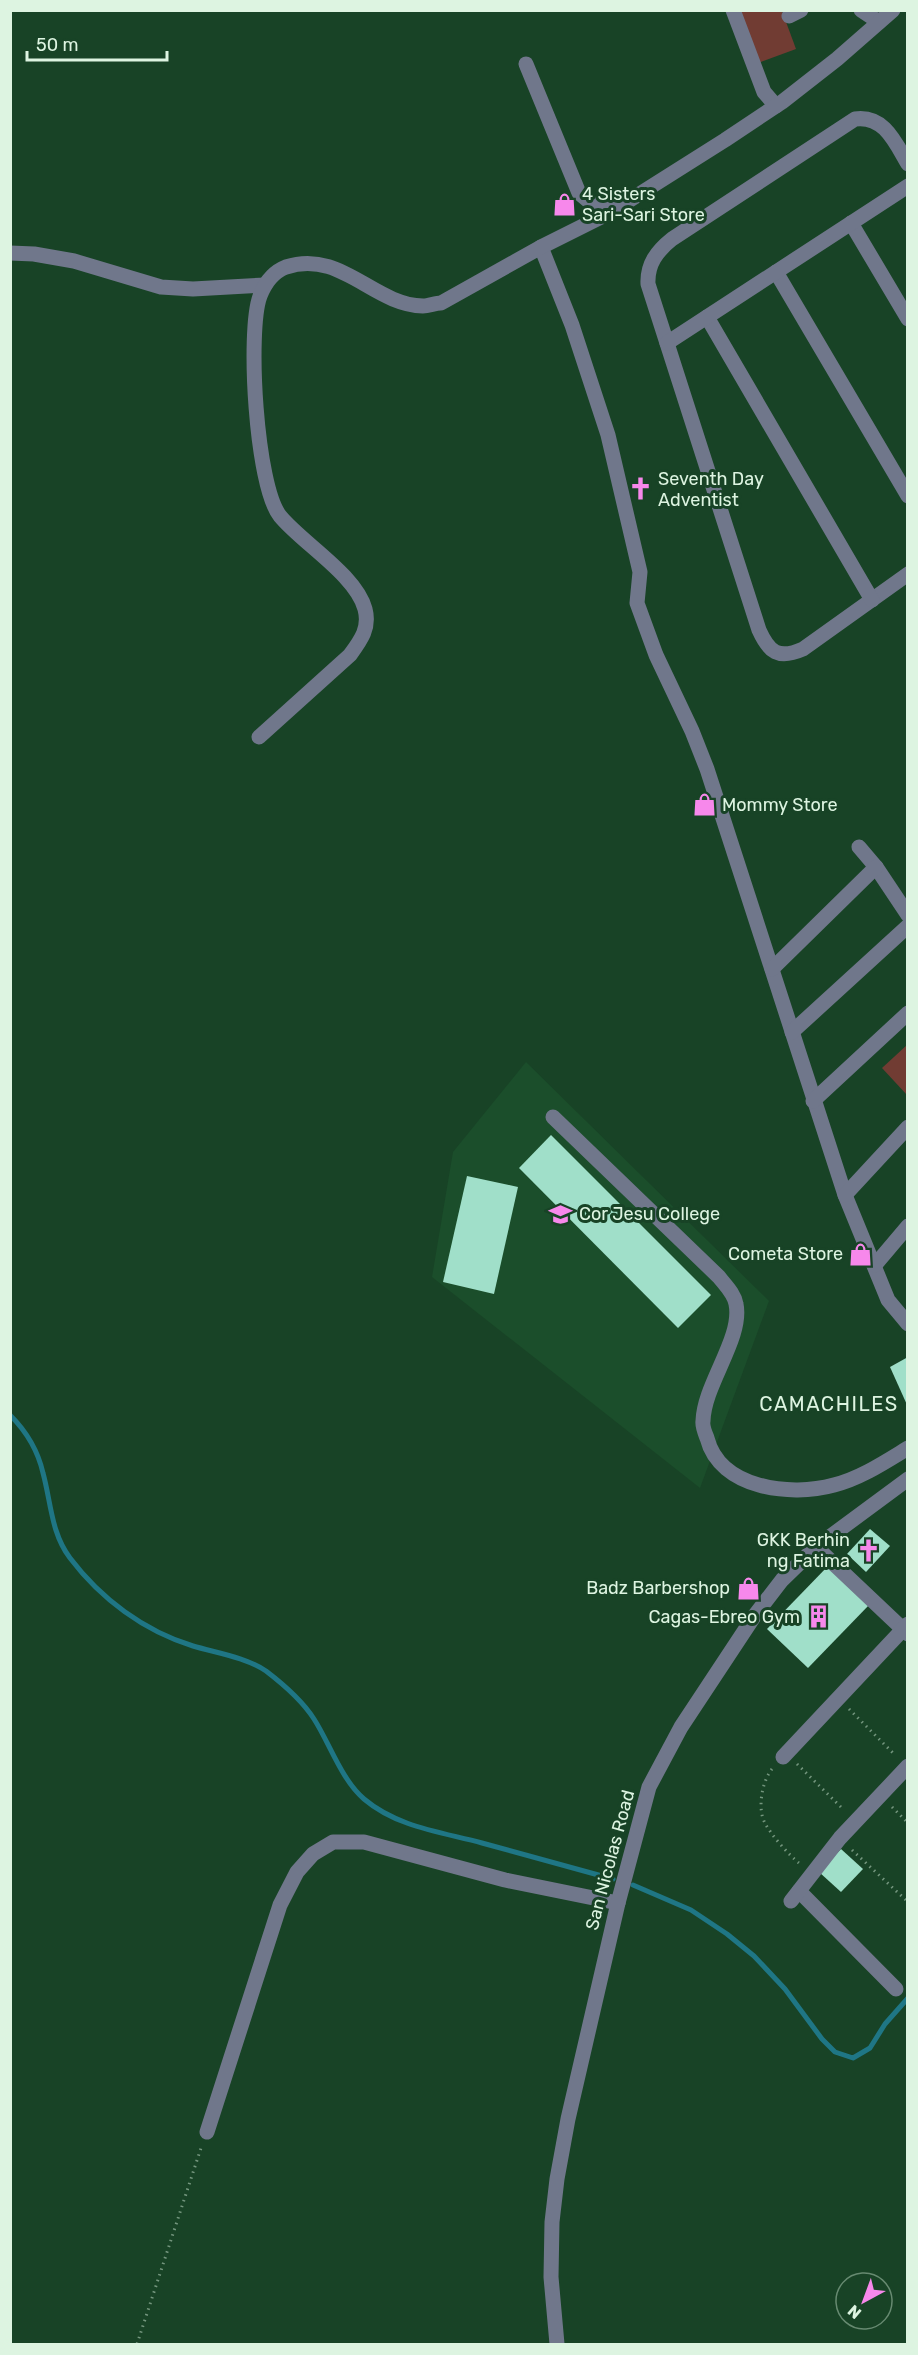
<svg xmlns="http://www.w3.org/2000/svg" width="918" height="2355" font-family="Rubik,sans-serif">
	<style>
		.built { fill: #1b4e2b }
		.green { fill: #713c33 }
		.lines { fill: none; stroke-linecap: round; stroke-linejoin: round }
		.stream { stroke: #1f7685; stroke-width: 5 }
		.building { fill: #a0dfc9 }
		.path { stroke: #74967e; stroke-width: 3; stroke-dasharray: 1.5 4.5; stroke-linecap: butt }
		.minor { stroke: #70778b; stroke-width: 15 }
		.labels { text-anchor: middle; stroke-width: 6; stroke-linejoin: round; paint-order: stroke }
		.poi-label { font-size: 18px; fill: #ddf4e1; stroke: #184326; text-anchor: start }
		.street-label { font-size: 18px; fill: #ddf4e1; stroke: #184326 }
		.neighbourhood-label { font-size: 20px; letter-spacing: 1.5px; fill: #ddf4e1; stroke: #184326 }
	</style>
	<rect width="100%" height="100%" fill="#184326"/>
	<path class="built" d="M526,1062l243,239 -69,187 -268,-211 21,-125z"/>
	<g class="green">
		<path d="M739,11h43l14,38 -38,14z"/>
		<path d="M907,1045l1,1 -1,49 -25,-27z"/>
	</g>
	<g class="lines">
		<g class="stream">
			<path d="M10,1415c16,16 28,36 33,58 8,29 8,60 27,85 31,41 74,73 123,88 24,7 52,11 73,25 17,13 36,29 48,48 16,25 27,60 50,80 33,28 77,33 118,44 43,12 87,24 131,36"/>
			<path d="M633,1885l58,25 36,24 27,22 31,33 37,50 13,13 18,6 17,-10 15,-24 23,-26"/>
		</g>
	</g>
	<g class="building">
		<path d="M551,1135l160,160 -33,33 -159,-160z"/>
		<path d="M467,1176l51,11 -24,107 -51,-12z"/>
		<path d="M908,1357v50l-18,-40z"/>
		<path d="M870,1529l20,17 -24,26 -19,-18z"/>
		<path d="M828,1566l41,39 -61,63 -41,-39z"/>
		<path d="M841,1849l22,20 -22,23 -22,-20z"/>
	</g>
	<g class="lines">
		<g class="path">
			<path d="M849,1709l46,46"/>
			<path d="M797,1764l47,46"/>
			<path d="M772,1769c-10,12 -15,40 -7,54 6,12 24,32 34,40"/>
			<path d="M892,1807l16,16"/>
			<path d="M852,1850l56,52"/>
			<path d="M137,2344l64,-196"/>
		</g>
		<g class="minor">
			<path d="M733,10l31,82 12,14"/>
			<path d="M861,10l18,12"/>
			<path d="M789,16l12,-6"/>
			<path d="M526,64l53,129 12,10 27,5"/>
			<path d="M908,164c-13,-22 -24,-49 -53,-45l-183,120c-15,12 -25,25 -24,45l111,346c10,22 19,30 44,19l105,-75"/>
			<path d="M851,223l57,96"/>
			<path d="M541,247l31,78 36,110 32,137 -3,31 19,52 36,76 15,38 138,426 43,105 20,24"/>
			<path d="M10,253l24,1 40,7 87,26 32,2 72,-4"/>
			<path d="M776,272l132,224"/>
			<path d="M707,317l165,283"/>
			<path d="M667,343l241,-157"/>
			<path d="M259,737l91,-82c11,-15 20,-27 15,-46 -9,-34 -63,-66 -85,-93 -24,-30 -33,-185 -20,-220 5,-13 13,-24 26,-29 55,-18 87,38 137,39 6,0 12,-3 18,-3l100,-56 70,-35 114,-72 57,-38 55,-43 56,-49"/>
			<path d="M859,847l17,20 32,48"/>
			<path d="M772,969l104,-102"/>
			<path d="M792,1032l116,-106"/>
			<path d="M813,1101l95,-88"/>
			<path d="M553,1117l166,160c6,8 15,16 17,27 7,34 -32,80 -33,117 -1,5 2,12 4,17 13,51 84,59 127,47 27,-7 51,-23 74,-37"/>
			<path d="M845,1195l63,-68"/>
			<path d="M875,1265l33,-39"/>
			<path d="M816,1547l92,87"/>
			<path d="M783,1757l125,-133"/>
			<path d="M799,1891l97,98"/>
			<path d="M791,1901l49,-63 68,-72"/>
			<path d="M207,2132l73,-227 17,-33 16,-18 20,-12h31l141,38 113,23"/>
			<path d="M557,2344l-6,-67 1,-55 5,-43 11,-60 50,-216 31,-116 32,-60 74,-112 27,-35 34,-33 92,-68"/>
		</g>
	</g>
	<defs>
		<symbol id="shop-bare" viewBox="-9 -9 18 18"><path d="M-5-2.5h2.3a2.7 3.5 0 0 1 5.4 0H5L5.5 6h-11ZM-1.5-2.5h3a1.5 2.3 0 0 0-3 0Z" fill="#f788eb" stroke="#184326" stroke-width="2.5" paint-order="stroke"/></symbol>
		<symbol id="church-bare" viewBox="-9 -9 18 18"><path d="M-1.2-6h2.4v3.5h3.3v2.4h-3.3V6h-2.4V-.1h-3.3v-2.4h3.3Z" fill="#f788eb" stroke="#184326" stroke-width="2.5" paint-order="stroke"/></symbol>
		<symbol id="university-bare" viewBox="-9 -9 18 18"><path d="M0-5L7-2L0 1L-7-2ZM-4 1L0 2.5L4 1V4Q0 6-4 4Z" fill="#f788eb" stroke="#184326" stroke-width="2.5" paint-order="stroke"/></symbol>
		<symbol id="building-bare" viewBox="-9 -9 18 18"><path d="M-4-6H4V6H1V3H-1V6H-4ZM-2.5-4.3h1.7v1.8h-1.7ZM.8-4.3h1.7v1.8H.8ZM-2.5-1h1.7V.8h-1.7ZM.8-1h1.7V.8H.8Z" fill="#f788eb" stroke="#184326" stroke-width="2.5" paint-order="stroke"/></symbol>
	</defs>
	<g fill-rule="evenodd">
		<use href="#shop-bare" x="548" y="188" width="33" height="33"/>
		<use href="#church-bare" x="624" y="472" width="33" height="33"/>
		<use href="#shop-bare" x="688" y="788" width="33" height="33"/>
		<use href="#university-bare" x="544" y="1198" width="33" height="33"/>
		<use href="#shop-bare" x="844" y="1238" width="33" height="33"/>
		<use href="#church-bare" x="852" y="1534" width="33" height="33"/>
		<use href="#shop-bare" x="732" y="1572" width="33" height="33"/>
		<use href="#building-bare" x="802" y="1600" width="33" height="33"/>
	</g>
	<g class="labels">
		<g class="poi-label">
			<text x="582" y="200">4 Sisters<tspan x="582" dy="21">Sari-Sari Store</tspan></text>
			<text x="658" y="485">Seventh Day<tspan x="658" dy="21">Adventist</tspan></text>
			<text x="722" y="811">Mommy Store</text>
			<text x="579" y="1220">Cor Jesu College</text>
			<text x="843" y="1260" text-anchor="end">Cometa Store</text>
			<text x="850" y="1546" text-anchor="end">GKK Berhin<tspan x="850" dy="21">ng Fatima</tspan></text>
			<text x="730" y="1594" text-anchor="end">Badz Barbershop</text>
			<text x="800" y="1623" text-anchor="end">Cagas-Ebreo Gym</text>
		</g>
		<g class="street-label">
			<text transform="translate(610 1860) rotate(-75)" y="6">San Nicolas Road</text>
		</g>
		<g class="neighbourhood-label">
			<text x="829" y="1411">CAMACHILES</text>
		</g>
	</g>
	<rect width="918" height="2355" fill="none" stroke="#ddf4e1" stroke-width="24"/>
	<g transform="translate(864 2301) rotate(221)"><circle r="28" fill="#184326" stroke="#678a71" stroke-width="1.5"/>
	<path d="M0-4.5L10 22L0 15L-10 22Z" fill="#f788eb"/>
	<text y="-9" font-size="16" font-weight="bold" text-anchor="middle" fill="#ddf4e1">N</text>
	</g>
	<path d="M27 51v9h140v-9" fill="none" stroke="#ddf4e1" stroke-width="3"/>
	<text x="36" y="51" font-size="18" fill="#ddf4e1" stroke="#184326" stroke-width="4.5" paint-order="stroke">50 m</text>
</svg>
